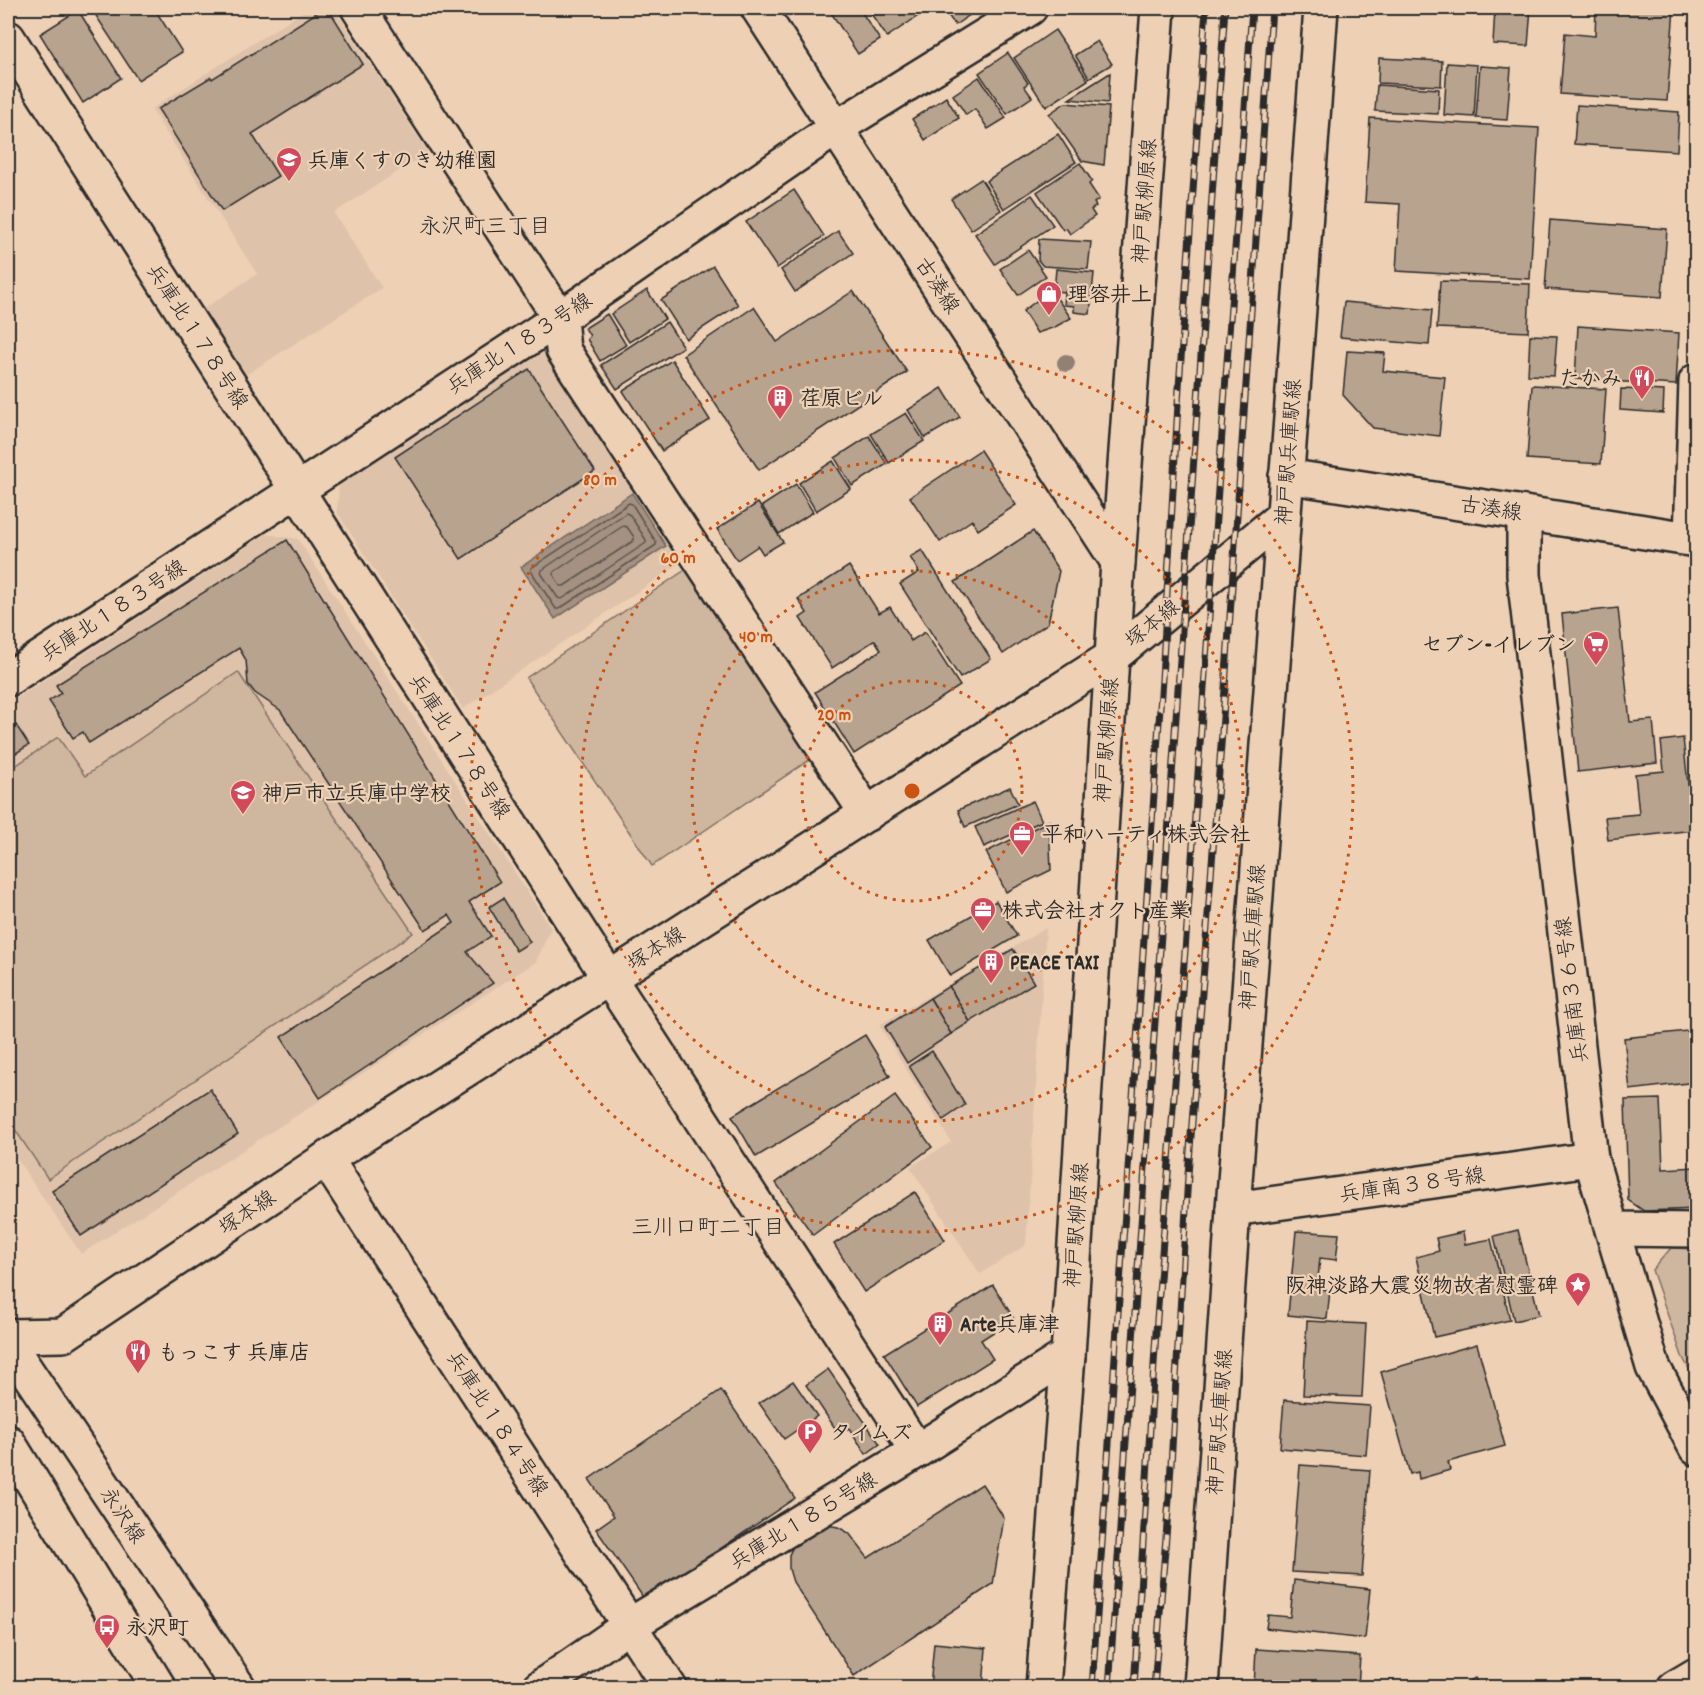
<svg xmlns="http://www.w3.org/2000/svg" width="1704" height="1695" font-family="Dekko,'Klee One',sans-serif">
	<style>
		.built { fill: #dec3aa }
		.green { fill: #cfb69f; stroke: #7d7065; stroke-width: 1.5 }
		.water { fill: #a49181; stroke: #74685f; stroke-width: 1.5 }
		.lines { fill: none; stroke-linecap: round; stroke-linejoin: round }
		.shore { stroke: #5b544d; stroke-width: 1.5 }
		.building { fill: #b8a38f; stroke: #2b2b2b; stroke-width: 1.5 }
		.minor-casing { stroke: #2b2b2b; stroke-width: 38 }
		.tertiary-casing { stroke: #2b2b2b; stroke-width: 38 }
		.minor { stroke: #eed1b5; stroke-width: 33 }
		.tertiary { stroke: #eed1b5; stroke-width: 33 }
		.rail-casing { stroke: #2b2b2b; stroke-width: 7 }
		.rail { stroke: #eed1b5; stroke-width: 4.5; stroke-dasharray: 14; stroke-linecap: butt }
		.tree { fill: #908172 }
		.ring { fill: none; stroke: #cc5211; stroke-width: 3; stroke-dasharray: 3 6 }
		.labels { text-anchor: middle; stroke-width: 4.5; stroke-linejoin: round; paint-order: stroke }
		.poi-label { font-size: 21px; font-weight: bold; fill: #2b2b2b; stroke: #eed1b5; text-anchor: start }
		.street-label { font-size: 21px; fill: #2b2b2b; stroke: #eed1b5 }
		.neighbourhood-label { font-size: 22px; fill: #2b2b2b; stroke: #eed1b5 }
		.centre { fill: #cc5211; stroke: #eed1b5; stroke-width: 3 }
		.ring-label { font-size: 18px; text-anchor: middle; font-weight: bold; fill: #cc5211; stroke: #eed1b5; stroke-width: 4.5; stroke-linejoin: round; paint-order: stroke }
	</style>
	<rect width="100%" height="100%" fill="#eed1b5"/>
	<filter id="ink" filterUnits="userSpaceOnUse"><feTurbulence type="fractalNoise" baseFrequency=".0167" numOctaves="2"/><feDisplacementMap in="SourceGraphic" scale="12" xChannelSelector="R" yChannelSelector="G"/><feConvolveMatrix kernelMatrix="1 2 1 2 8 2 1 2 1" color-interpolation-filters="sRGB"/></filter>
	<g filter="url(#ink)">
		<g class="built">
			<path d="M308,8h26l94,144 -94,61 48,75 -136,87 -43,-66 54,-35 -106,-165z"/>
			<path d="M547,350l135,212 -219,147 -126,-197 2,-28z"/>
			<path d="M266,534l32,5 253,389 -15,34 -455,292 -73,-108v-442z"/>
			<path d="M1046,928l-20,317 -46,29 -70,-107 41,-25 -72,-117z"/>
		</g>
		<g class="green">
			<path d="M688,568l127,188 -163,110 -126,-188z"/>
			<path d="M238,672l175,261 -365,246 -40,-60v-348l50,-34 27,39z"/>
			<path d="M1671,1248l25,1v133l-14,-26 -30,-86z"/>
		</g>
		<path class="water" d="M632,493l34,53 -111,73 -34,-52z"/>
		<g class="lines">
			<g class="shore">
				<path d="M629,503l3,1 24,38v3l-97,64h-3l-25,-38v-3z"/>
				<path d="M626,513l4,2 16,25v3l-84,56 -4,-1 -17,-25 1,-3z"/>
				<path d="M623,526l4,1 7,10 -1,4 -69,45h-4l-6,-11v-3z"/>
			</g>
		</g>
		<g class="building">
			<path d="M91,8h63l28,44 -44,28z"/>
			<path d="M324,8h4l35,56 -111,70 26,42 -56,35 -64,-102 53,-32 1,2z"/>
			<path d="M828,8h31l21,32 -22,14z"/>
			<path d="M867,8h63l-43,29z"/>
			<path d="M943,8h28l3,4 -19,13z"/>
			<path d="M1495,8h36l-3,38 -35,-2z"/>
			<path d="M1596,8h78l-7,93 -107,-7 5,-61 30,3z"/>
			<path d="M78,10l43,68 -38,25 -43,-69z"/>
			<path d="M1055,30l33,50 -42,27 -32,-49z"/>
			<path d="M1097,41l15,23 -23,14 -14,-23z"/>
			<path d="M1008,53l20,30 -4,3 8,11 -25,17 -28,-41z"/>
			<path d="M1379,58l63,3 -1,25 -63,-3z"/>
			<path d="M1447,63l30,2 -3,52 -30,-2z"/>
			<path d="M1480,66l31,2 -4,52 -31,-2z"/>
			<path d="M1110,73l-2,30 -39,-4z"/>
			<path d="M979,77l27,41 -18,11 -13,-20 -9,6 -13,-20z"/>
			<path d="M1377,85l62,4 -1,25 -63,-3z"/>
			<path d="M946,97l13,21 -34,22 -13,-21z"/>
			<path d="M1065,103l44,4 -5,58 -22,-4 -33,-47z"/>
			<path d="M1577,105l102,7 -2,39 -103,-7z"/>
			<path d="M1370,118l169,10 -9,151 -134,-8 4,-67 -35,-2z"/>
			<path d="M1058,134l18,28 -72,47 -18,-28z"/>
			<path d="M1080,163l12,18 -3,3 10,15 -5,4 2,3 -5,4 4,6 -25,18 -4,-6 -3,2 -26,-38z"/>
			<path d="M981,179l20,31 -30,20 -20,-31z"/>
			<path d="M794,190l30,46 -47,32 -31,-46z"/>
			<path d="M1032,195l21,30 -58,39 -20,-30z"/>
			<path d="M1550,220l117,9 -5,68 -117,-8z"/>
			<path d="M838,231l15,22 -58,39 -14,-22z"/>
			<path d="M1039,239l52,3 -3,27 -45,-3 -5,-6z"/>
			<path d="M1028,250l18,26 -28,19 -18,-26z"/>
			<path d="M713,266l25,39 -52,34 -25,-39z"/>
			<path d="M1056,269l38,4 -4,41 -16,-2v-6l-10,-1 1,-13 -11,-1z"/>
			<path d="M1440,281l90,3 -2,48 -91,-4z"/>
			<path d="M647,290l18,29 -36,23 -18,-28z"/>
			<path d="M1051,290l20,28 -16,9 -18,6 -14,-22z"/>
			<path d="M853,291l54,81 -148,98 -76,-115 71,-48 23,35z"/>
			<path d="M1344,302l88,8 -3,35 -89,-8z"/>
			<path d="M607,314l19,31 -26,16 -13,-22 3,-3 -5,-8z"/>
			<path d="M667,322l16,25 -66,42 -16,-24z"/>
			<path d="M1578,326l101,7 -3,52 -101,-6z"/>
			<path d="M1530,335l27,1 -3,40 -26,-1z"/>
			<path d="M1347,351l38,2 -2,18 62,6 -6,59 -66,-8 -30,-33z"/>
			<path d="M672,360l38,60 -48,31 -39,-60z"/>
			<path d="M529,369l66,102 -134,88 -66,-102z"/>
			<path d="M1532,385l74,4 -5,75 -74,-5z"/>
			<path d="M942,388l18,29 -35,21 -17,-28z"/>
			<path d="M1621,389l43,2 -1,22 -43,-3z"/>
			<path d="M906,413l18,28 -35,22 -18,-29z"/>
			<path d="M869,436l18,28 -35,22 -17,-28z"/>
			<path d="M980,450l36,55 -38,25 -6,-10 -32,22 -30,-45z"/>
			<path d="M833,461l18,28 -35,22 -17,-28z"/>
			<path d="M796,484l17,28 -34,22 -17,-28z"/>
			<path d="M758,503l25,39 -20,12 -5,-8 -21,14 -20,-31z"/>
			<path d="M1033,531l26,40 -11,52 -45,31 -48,-72z"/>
			<path d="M287,540l213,342 -31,20 22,34 -24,16 26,31 -173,115 -39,-61 173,-114 -5,-8 -24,15 -145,-220 -25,-17 -7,-9 -2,-24 -7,-12 -150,95 -6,-11 -10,6 -24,-37 12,-8 -5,-8z"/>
			<path d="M922,550l69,109 -31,19 -60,-94 19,-12 -9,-15z"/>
			<path d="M849,566l30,47 11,-6 21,34 14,-9 35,54 -106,68 -39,-62 66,-42 -6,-10 -43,28 -32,-50 7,-5 -9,-14z"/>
			<path d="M1618,608l12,114 23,-2 4,43 -79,9 -16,-158z"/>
			<path d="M16,725l13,20 -21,13v-29z"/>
			<path d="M1683,738l10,92 -85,10 -3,-23 34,-3 -4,-40 29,-3 -3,-30z"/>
			<path d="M1010,787l8,17 -53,23 -7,-17z"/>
			<path d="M1033,801l9,20 -58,26 -9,-20z"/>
			<path d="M1049,821l2,49 -45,22 -20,-40z"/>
			<path d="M503,898l27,44 -14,9 -27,-44z"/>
			<path d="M996,901l21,35 -67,40 -21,-36z"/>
			<path d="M1013,949l21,34 -64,39 -21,-36z"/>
			<path d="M949,986l21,36 -19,12 -21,-36z"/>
			<path d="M930,998l21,36 -44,29 -22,-36z"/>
			<path d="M1696,1030v52l-66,8 -6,-52z"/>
			<path d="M865,1035l25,41 -134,81 -24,-41z"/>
			<path d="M932,1051l33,54 -22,15 -34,-54z"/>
			<path d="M210,1089l28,45 -157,102 -29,-45z"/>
			<path d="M895,1096l37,51 -119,88 -37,-52z"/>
			<path d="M1660,1099l3,70 33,-2v42l-52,2 -16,-11 -3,-100z"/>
			<path d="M915,1192l30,48 -81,52 -30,-48z"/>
			<path d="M1518,1230l21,85 -25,6 -20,-85z"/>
			<path d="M1296,1231l43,3 -3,26 -16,-2 -3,31 13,1 -3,29 -39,-4z"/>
			<path d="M1463,1232l2,12 26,-5 19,81 -76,17 -18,-80 23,-6 -3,-13z"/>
			<path d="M993,1285l21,34 -33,21 12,19 -76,48 -33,-53z"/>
			<path d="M1307,1321l59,3 -4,73 -59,-2z"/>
			<path d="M1477,1344l28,102 -57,16 2,8 -31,9 -1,-7 -8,2 -29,-102z"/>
			<path d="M828,1369l52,75 -14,10 -17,-26 -10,6 -33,-49z"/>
			<path d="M793,1381l24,35 -33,23 -25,-36z"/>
			<path d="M721,1390l74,108 -150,102 -49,-71 18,-13 -25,-37z"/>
			<path d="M1284,1400l86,6 -4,49 -86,-7z"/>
			<path d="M1300,1465l70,5 -8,106 -70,-4z"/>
			<path d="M982,1484l22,34 -11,66 -139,92 -61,-94 -4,-13v-14l6,-13 20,-15 12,-2 11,2 11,6 19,25z"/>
			<path d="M1294,1580l76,9 -5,50 -99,-11 2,-13 22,2z"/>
			<path d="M934,1643l52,5 -3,40h-53z"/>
			<path d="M1256,1649l104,7 -2,32h-104z"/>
			<path d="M1475,1678l5,10h-23z"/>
		</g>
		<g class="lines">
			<defs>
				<g id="minor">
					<path d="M358,8l202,310 3,32 304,464"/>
					<path d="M8,38l601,940 308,473"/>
					<path d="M1691,539l5,-158"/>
					<path d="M8,679l552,-361 276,-190 194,-120"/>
					<path d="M326,1159l344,529"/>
					<path d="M1233,1209l358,-50"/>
					<path d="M1612,1229l84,1"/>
					<path d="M539,1688l91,-63 287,-174 151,-96"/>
					<path d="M1201,1688l32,-479 88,-1201"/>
					<path d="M1674,1688l22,-13"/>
				</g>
				<g id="tertiary">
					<path d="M758,8l360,554"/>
					<path d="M1286,476l410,64"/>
					<path d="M1524,513v62l67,584 62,208 43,81"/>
					<path d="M8,1336l55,-1 263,-176 786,-502 171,-141"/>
					<path d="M8,1343l231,345"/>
					<path d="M8,1442l151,246"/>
					<path d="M1043,1688l25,-333 50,-793 40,-554"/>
				</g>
			</defs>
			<use href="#minor" class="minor-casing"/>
			<use href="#tertiary" class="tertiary-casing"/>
			<use href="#minor" class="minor"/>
			<use href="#tertiary" class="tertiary"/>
			<defs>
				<g id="rail">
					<path d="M1092,1688l70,-1009 17,-292 27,-379"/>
					<path d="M1109,1688l116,-1680"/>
					<path d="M1134,1688l22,-356 35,-460 61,-864"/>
					<path d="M1154,1688l15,-189 19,-324 33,-429 51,-738"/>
				</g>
			</defs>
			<use href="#rail" class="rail-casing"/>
			<use href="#rail" class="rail"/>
		</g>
		<circle class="tree" cx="1066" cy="363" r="9"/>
	</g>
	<g class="ring">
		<circle cx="912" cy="791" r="110"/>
		<circle cx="912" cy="791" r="220"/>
		<circle cx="912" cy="791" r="331"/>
		<circle cx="912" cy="791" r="441"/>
	</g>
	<defs>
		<symbol id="school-pin" viewBox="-11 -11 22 30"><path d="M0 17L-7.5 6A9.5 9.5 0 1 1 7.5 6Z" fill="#d1495b" stroke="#eed1b5"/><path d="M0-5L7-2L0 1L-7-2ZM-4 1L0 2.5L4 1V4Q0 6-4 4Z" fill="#fff"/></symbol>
		<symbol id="shop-pin" viewBox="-11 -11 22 30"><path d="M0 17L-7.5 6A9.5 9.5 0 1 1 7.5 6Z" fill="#d1495b" stroke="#eed1b5"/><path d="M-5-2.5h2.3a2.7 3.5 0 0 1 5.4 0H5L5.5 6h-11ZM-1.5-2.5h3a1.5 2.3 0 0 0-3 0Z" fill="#fff"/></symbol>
		<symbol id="restaurant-pin" viewBox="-11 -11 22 30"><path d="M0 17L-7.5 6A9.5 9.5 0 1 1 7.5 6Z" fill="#d1495b" stroke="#eed1b5"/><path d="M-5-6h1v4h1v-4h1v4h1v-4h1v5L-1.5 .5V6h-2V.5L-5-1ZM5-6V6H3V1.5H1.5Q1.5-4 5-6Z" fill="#fff"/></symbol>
		<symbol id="building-pin" viewBox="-11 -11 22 30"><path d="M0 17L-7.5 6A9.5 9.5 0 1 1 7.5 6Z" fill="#d1495b" stroke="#eed1b5"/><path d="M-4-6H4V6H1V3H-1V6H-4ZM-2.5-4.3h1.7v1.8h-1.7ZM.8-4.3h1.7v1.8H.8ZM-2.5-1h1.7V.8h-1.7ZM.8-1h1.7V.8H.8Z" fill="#fff"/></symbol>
		<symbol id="supermarket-pin" viewBox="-11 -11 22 30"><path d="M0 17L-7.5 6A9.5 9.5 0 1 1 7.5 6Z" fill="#d1495b" stroke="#eed1b5"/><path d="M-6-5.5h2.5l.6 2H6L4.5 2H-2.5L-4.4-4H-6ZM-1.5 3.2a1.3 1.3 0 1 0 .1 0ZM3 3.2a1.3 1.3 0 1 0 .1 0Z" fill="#fff"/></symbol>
		<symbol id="office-pin" viewBox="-11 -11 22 30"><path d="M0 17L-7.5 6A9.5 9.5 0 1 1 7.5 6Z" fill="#d1495b" stroke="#eed1b5"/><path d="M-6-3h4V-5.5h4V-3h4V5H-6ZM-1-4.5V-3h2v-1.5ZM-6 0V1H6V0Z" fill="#fff"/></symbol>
		<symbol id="sight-pin" viewBox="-11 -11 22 30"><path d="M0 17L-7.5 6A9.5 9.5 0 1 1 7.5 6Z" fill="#d1495b" stroke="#eed1b5"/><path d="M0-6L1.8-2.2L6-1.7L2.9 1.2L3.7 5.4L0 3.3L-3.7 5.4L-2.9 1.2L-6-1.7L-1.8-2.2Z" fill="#fff"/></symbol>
		<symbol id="parking-pin" viewBox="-11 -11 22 30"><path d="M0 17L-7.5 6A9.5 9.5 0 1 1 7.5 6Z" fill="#d1495b" stroke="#eed1b5"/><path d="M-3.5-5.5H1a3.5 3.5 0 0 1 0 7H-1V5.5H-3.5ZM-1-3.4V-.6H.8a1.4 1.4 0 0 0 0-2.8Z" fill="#fff"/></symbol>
		<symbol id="bus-pin" viewBox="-11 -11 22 30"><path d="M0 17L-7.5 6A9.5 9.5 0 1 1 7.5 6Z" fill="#d1495b" stroke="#eed1b5"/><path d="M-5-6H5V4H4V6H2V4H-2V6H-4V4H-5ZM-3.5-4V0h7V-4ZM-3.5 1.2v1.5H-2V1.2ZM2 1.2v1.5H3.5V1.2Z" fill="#fff"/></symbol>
	</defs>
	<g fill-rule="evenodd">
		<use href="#school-pin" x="274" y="145" width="30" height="40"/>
		<use href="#shop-pin" x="1034" y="279" width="30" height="40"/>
		<use href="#restaurant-pin" x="1627" y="363" width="30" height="40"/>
		<use href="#building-pin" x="765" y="383" width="30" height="40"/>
		<use href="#supermarket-pin" x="1581" y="629" width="30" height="40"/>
		<use href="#school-pin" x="228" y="778" width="30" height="40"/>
		<use href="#office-pin" x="1007" y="819" width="30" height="40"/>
		<use href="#office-pin" x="968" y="895" width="30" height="40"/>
		<use href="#building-pin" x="976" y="947" width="30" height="40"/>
		<use href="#sight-pin" x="1563" y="1270" width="30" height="40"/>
		<use href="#building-pin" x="925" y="1309" width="30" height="40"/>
		<use href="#restaurant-pin" x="123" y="1337" width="30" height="40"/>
		<use href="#parking-pin" x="795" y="1417" width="30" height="40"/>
		<use href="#bus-pin" x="92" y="1612" width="30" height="40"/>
	</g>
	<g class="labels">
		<g class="poi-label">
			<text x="308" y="167">兵庫くすのき幼稚園</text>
			<text x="1068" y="301">理容井上</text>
			<text x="1622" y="385" text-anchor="end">たかみ</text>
			<text x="800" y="405">荏原ビル</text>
			<text x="1576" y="651" text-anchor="end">セブン-イレブン</text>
			<text x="262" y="800">神戸市立兵庫中学校</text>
			<text x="1042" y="841">平和ハーティ株式会社</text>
			<text x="1002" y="917">株式会社オクト産業</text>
			<text x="1010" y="969">PEACE TAXI</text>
			<text x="1558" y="1292" text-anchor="end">阪神淡路大震災物故者慰霊碑</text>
			<text x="960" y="1331">Arte兵庫津</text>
			<text x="158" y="1359">もっこす 兵庫店</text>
			<text x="830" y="1439">タイムズ</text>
			<text x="126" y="1634">永沢町</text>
		</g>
		<g class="street-label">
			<text transform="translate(1144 201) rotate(-86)" y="7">神戸駅柳原線</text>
			<text transform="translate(938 285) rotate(57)" y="7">古湊線</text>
			<text transform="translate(198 336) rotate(57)" y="7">兵庫北１７８号線</text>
			<text transform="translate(519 343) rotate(-33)" y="7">兵庫北１８３号線</text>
			<text transform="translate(1288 452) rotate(-86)" y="7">神戸駅兵庫駅線</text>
			<text transform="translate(1491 508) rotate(9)" y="7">古湊線</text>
			<text transform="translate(113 610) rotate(-33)" y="7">兵庫北１８３号線</text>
			<text transform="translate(1152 623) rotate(-39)" y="7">塚本線</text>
			<text transform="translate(1106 740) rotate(-86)" y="7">神戸駅柳原線</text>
			<text transform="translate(460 746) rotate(57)" y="7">兵庫北１７８号線</text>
			<text transform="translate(1252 937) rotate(-86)" y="7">神戸駅兵庫駅線</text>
			<text transform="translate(656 948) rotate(-32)" y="7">塚本線</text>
			<text transform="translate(1571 990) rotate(-97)" y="7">兵庫南３６号線</text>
			<text transform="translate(1412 1184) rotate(-8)" y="7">兵庫南３８号線</text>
			<text transform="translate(247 1212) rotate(-34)" y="7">塚本線</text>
			<text transform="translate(1076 1225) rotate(-86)" y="7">神戸駅柳原線</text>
			<text transform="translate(1219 1422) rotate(-86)" y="7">神戸駅兵庫駅線</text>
			<text transform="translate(498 1423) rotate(57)" y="7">兵庫北１８４号線</text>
			<text transform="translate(123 1515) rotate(56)" y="7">永沢線</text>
			<text transform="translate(803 1520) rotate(-31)" y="7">兵庫北１８５号線</text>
		</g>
		<g class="neighbourhood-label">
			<text x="485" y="233">永沢町三丁目</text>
			<text x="708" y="1234">三川口町二丁目</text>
		</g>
	</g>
	<circle cx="912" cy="791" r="9" class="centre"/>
	<g class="ring-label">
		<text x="600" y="485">80 m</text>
		<text x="678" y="563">60 m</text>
		<text x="756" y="642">40 m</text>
		<text x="834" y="720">20 m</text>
	</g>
	<rect width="1704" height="1695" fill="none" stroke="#eed1b5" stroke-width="30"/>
	<rect x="15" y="15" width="1674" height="1665" fill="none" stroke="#2b2b2b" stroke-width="2" filter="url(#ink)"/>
</svg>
